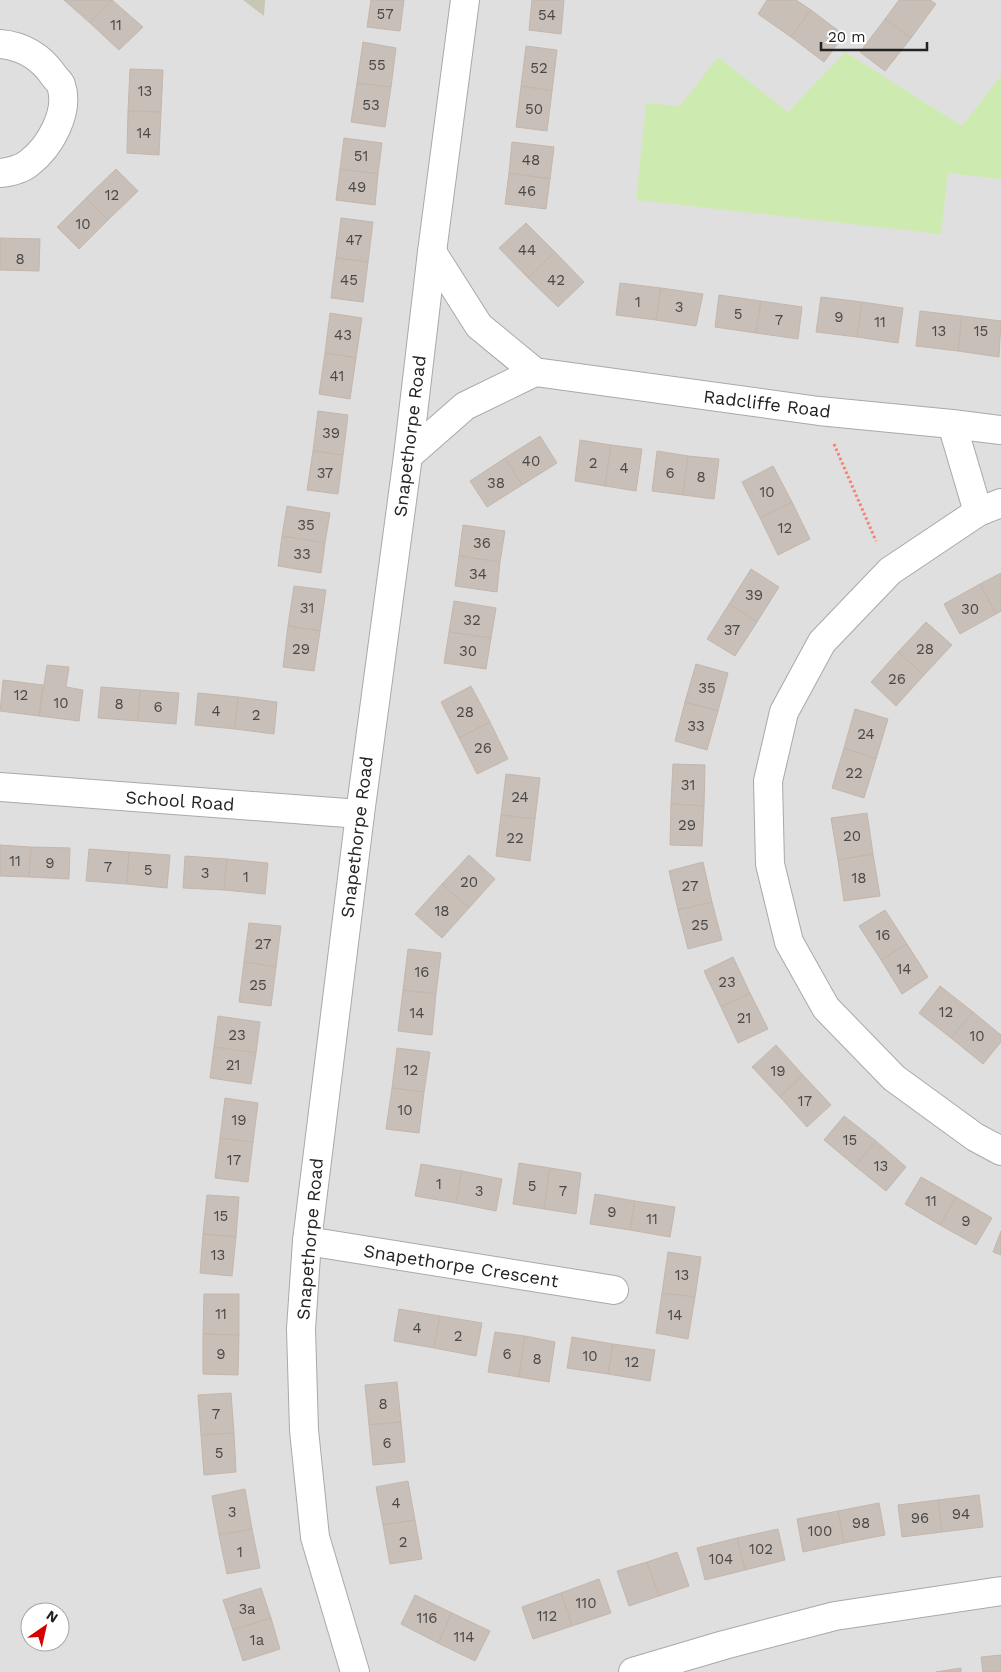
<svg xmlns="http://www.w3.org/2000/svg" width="1001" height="1672" font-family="'Work Sans',sans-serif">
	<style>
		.residential { fill: #e0dfdf; fill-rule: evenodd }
		.construction { fill: #c7c7b4 }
		.grass { fill: #cdebb0 }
		.building { fill: #c7bfb8; stroke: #c4b6ab }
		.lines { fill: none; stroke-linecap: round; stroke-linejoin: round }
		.minor-casing { stroke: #a9a9a9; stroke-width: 30 }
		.path { stroke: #fa8072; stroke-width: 3; stroke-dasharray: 2.5 2.5; stroke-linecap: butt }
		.minor { stroke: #fff; stroke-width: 28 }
		.labels { text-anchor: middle; stroke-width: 4; stroke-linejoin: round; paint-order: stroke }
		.number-label { font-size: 15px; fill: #4b4948 }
		.street-label { font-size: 18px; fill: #222; stroke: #fff }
	</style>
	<rect width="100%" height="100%" fill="#f2efe9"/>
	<path class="residential" d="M0,0h1001v1672h-1001zM30,1612h30v30h-30z"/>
	<path class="construction" d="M243,0h22l-1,16z"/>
	<path class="grass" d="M845,52l117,74 39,-50v103l-53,-6 -7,61 -305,-34 10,-97 34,3 38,-49 70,55z"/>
	<g class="building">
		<path d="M64,0h48l-22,23z"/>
		<path d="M112,0l31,27 -24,23 -29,-27z"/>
		<path d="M371,0h33l-4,31 -33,-4z"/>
		<path d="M532,0h32l-3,34 -32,-4z"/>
		<path d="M767,0h29l15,10 -20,27 -33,-23z"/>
		<path d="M899,0h31l6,4 -25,34 -26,-19z"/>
		<path d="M811,10l33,25 -20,27 -33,-25z"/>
		<path d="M885,19l26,19 -26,33 -25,-19z"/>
		<path d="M363,42l33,6 -5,39 -34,-4z"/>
		<path d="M526,46l31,4 -5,41 -31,-5z"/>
		<path d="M130,69l33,1 -2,42 -33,-1z"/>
		<path d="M357,83l34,4 -6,40 -34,-5z"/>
		<path d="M521,86l31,5 -5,40 -31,-4z"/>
		<path d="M128,111l33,1 -2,43 -32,-2z"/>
		<path d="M344,138l38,5 -4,31 -38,-5z"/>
		<path d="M512,142l42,5 -4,32 -41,-6z"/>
		<path d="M116,169l22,22 -30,29 -22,-22z"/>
		<path d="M340,169l38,5 -3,31 -39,-5z"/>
		<path d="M509,173l41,6 -4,30 -41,-5z"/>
		<path d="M86,198l22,22 -29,29 -22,-22z"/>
		<path d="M341,218l32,4 -5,40 -32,-4z"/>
		<path d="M526,223l29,29 -27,26 -29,-30z"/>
		<path d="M0,238l40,1 -1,32 -39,-1z"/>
		<path d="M555,252l29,30 -26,25 -30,-29z"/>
		<path d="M336,258l32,4 -5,40 -32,-4z"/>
		<path d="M620,283l41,5 -5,32 -40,-5z"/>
		<path d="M661,288l42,6 -7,32 -40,-6z"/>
		<path d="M719,295l42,6 -5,32 -41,-6z"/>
		<path d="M821,297l41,5 -5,35 -41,-5z"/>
		<path d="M761,301l41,6 -4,32 -42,-6z"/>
		<path d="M862,302l41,6 -5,35 -41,-6z"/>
		<path d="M920,311l42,5 -4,35 -42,-5z"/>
		<path d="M330,313l32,5 -6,40 -31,-5z"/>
		<path d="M962,316l39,5 -2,36 -41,-6z"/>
		<path d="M325,353l31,5 -6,41 -31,-5z"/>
		<path d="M318,411l30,4 -5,40 -30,-4z"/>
		<path d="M540,436l17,27 -35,22 -17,-27z"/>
		<path d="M580,440l31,5 -6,41 -30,-5z"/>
		<path d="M611,445l31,4 -6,42 -31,-5z"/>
		<path d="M313,451l30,4 -5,39 -31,-4z"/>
		<path d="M657,451l31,5 -5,39 -31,-4z"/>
		<path d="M688,456l31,3 -5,40 -31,-4z"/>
		<path d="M505,458l17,27 -35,22 -17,-26z"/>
		<path d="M773,466l19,36 -32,16 -18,-36z"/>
		<path d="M792,502l18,37 -32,16 -18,-37z"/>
		<path d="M287,506l43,7 -5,30 -43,-7z"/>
		<path d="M463,525l42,6 -5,31 -41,-6z"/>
		<path d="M282,536l43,7 -4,30 -43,-7z"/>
		<path d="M459,556l41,6 -3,30 -42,-6z"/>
		<path d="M751,569l28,18 -22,35 -28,-18z"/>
		<path d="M1001,573v38l-5,3 -16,-30z"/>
		<path d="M980,584l16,30 -36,20 -16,-30z"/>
		<path d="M294,586l32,4 -6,41 -32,-5z"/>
		<path d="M454,601l42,7 -5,30 -42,-6z"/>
		<path d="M729,604l28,18 -22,34 -28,-17z"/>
		<path d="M926,622l26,23 -28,30 -26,-23z"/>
		<path d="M288,626l32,5 -6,40 -31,-4z"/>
		<path d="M449,632l42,6 -5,31 -42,-6z"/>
		<path d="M898,652l26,23 -28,31 -25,-24z"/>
		<path d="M696,664l32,9 -10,38 -33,-9z"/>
		<path d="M47,665l22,2 -3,20 17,3 -4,31 -40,-5z"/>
		<path d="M3,680l40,5 -4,31 -39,-5z"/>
		<path d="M471,686l19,36 -31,16 -18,-36z"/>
		<path d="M101,687l39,3 -2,31 -40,-3z"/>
		<path d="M140,690l39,3 -3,31 -38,-3z"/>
		<path d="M198,693l40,4 -3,32 -40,-4z"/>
		<path d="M238,697l39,5 -3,32 -39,-5z"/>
		<path d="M685,702l33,9 -11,39 -32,-9z"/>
		<path d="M855,709l33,10 -12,40 -32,-11z"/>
		<path d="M490,722l18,37 -31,15 -18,-36z"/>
		<path d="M844,748l32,11 -12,39 -32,-10z"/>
		<path d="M673,764l32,1 -1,41 -33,-2z"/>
		<path d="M506,774l34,4 -5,41 -34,-4z"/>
		<path d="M671,804l33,2 -2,40 -32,-1z"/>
		<path d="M867,813l6,41 -35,6 -7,-42z"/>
		<path d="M501,815l34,4 -5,42 -34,-5z"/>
		<path d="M0,845l31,2 -2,30 -29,-1z"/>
		<path d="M31,847l39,1 -1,31 -40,-2z"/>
		<path d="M89,849l40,3 -2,32 -41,-3z"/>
		<path d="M129,852l41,3 -3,33 -40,-4z"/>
		<path d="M873,854l7,42 -36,5 -6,-41z"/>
		<path d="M469,855l26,24 -26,29 -27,-24z"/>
		<path d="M185,856l42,3 -3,31 -41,-2z"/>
		<path d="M227,859l41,4 -3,31 -41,-4z"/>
		<path d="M703,862l9,40 -34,8 -9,-39z"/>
		<path d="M442,884l27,24 -27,30 -27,-24z"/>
		<path d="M712,902l10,38 -34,9 -10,-39z"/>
		<path d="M885,910l22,34 -26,16 -22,-34z"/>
		<path d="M249,923l32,3 -5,41 -32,-5z"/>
		<path d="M907,944l21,33 -26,17 -21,-34z"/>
		<path d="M408,949l33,4 -5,41 -33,-4z"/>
		<path d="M733,957l17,36 -29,14 -17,-36z"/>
		<path d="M244,962l32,5 -5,39 -32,-4z"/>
		<path d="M940,986l33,26 -22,26 -32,-25z"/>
		<path d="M403,990l33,4 -4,41 -34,-4z"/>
		<path d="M750,993l18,36 -30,14 -17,-36z"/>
		<path d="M973,1012l28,23v7l-18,22 -32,-26z"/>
		<path d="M218,1016l42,6 -4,31 -42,-6z"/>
		<path d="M776,1045l27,30 -23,22 -28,-30z"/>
		<path d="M214,1047l42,6 -5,31 -41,-6z"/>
		<path d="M397,1048l33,4 -6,40 -32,-4z"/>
		<path d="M803,1075l28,30 -24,22 -27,-30z"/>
		<path d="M392,1088l32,4 -5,41 -33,-4z"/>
		<path d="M225,1098l33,5 -5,39 -33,-4z"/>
		<path d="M844,1116l32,25 -21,25 -31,-26z"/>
		<path d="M220,1138l33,4 -5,40 -33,-4z"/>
		<path d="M876,1141l30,26 -20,24 -31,-25z"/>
		<path d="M519,1163l31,5 -6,41 -31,-5z"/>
		<path d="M421,1164l41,7 -6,32 -41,-7z"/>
		<path d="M550,1168l31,5 -5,41 -32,-5z"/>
		<path d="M462,1171l40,8 -6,32 -40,-8z"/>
		<path d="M921,1177l35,20 -16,28 -35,-21z"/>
		<path d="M595,1194l40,7 -5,29 -40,-6z"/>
		<path d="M207,1195l32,2 -3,40 -33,-3z"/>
		<path d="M956,1197l36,21 -16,27 -36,-20z"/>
		<path d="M635,1201l40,6 -5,30 -40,-7z"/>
		<path d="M1001,1231v24l-8,-3z"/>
		<path d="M203,1234l33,3 -4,39 -32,-3z"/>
		<path d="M668,1252l33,5 -6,40 -33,-4z"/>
		<path d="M662,1293l33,4 -7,42 -32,-6z"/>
		<path d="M204,1294h35v41l-36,-1z"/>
		<path d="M399,1309l41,7 -6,32 -40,-7z"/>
		<path d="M440,1316l42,7 -6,33 -42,-8z"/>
		<path d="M495,1332l30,4 -6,41 -31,-5z"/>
		<path d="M203,1334l36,1 -1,40 -35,-1z"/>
		<path d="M525,1336l30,6 -6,40 -30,-5z"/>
		<path d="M572,1337l41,7 -5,30 -41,-6z"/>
		<path d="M613,1344l42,6 -5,31 -42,-7z"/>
		<path d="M397,1382l4,40 -32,3 -4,-40z"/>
		<path d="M231,1393l3,40 -33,2 -3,-40z"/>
		<path d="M401,1422l4,40 -32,3 -4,-40z"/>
		<path d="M234,1433l2,39 -32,3 -3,-40z"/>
		<path d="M408,1481l7,39 -32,5 -7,-38z"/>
		<path d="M245,1489l7,40 -33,6 -7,-39z"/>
		<path d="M979,1495l4,32 -41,5 -4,-32z"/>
		<path d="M938,1500l4,32 -40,5 -4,-32z"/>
		<path d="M879,1503l6,32 -41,8 -6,-32z"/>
		<path d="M838,1511l6,32 -41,9 -6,-33z"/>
		<path d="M415,1520l7,39 -32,5 -7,-39z"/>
		<path d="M252,1529l8,39 -33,6 -8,-39z"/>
		<path d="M778,1529l7,31 -40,10 -8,-32z"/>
		<path d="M737,1538l8,32 -40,10 -8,-32z"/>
		<path d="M677,1552l12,34 -30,10 -12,-34z"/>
		<path d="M647,1562l12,34 -30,10 -12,-35z"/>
		<path d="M599,1579l12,34 -39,13 -11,-33z"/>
		<path d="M261,1588l10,30 -38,12 -10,-30z"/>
		<path d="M561,1593l11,33 -39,13 -11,-32z"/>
		<path d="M415,1595l37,18 -14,30 -37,-19z"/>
		<path d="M452,1613l38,18 -15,30 -37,-18z"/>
		<path d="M271,1618l9,31 -37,12 -10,-31z"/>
		<path d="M1001,1655v17h-18l-2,-15z"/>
		<path d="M961,1668v4h-25z"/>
	</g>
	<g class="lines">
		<defs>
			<g id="minor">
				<path d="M0,44c23,2 41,13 54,32 2,3 6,6 7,9 9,27 -11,62 -32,78 -7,6 -20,9 -29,10"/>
				<path d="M432,252l47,74 56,46 284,39 133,13 49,6"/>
				<path d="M952,424l26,88"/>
				<path d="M408,456l57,-50 70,-34"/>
				<path d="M1001,503l-23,9 -88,59 -68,71 -38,70 -16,69 2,83 19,78 37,66 68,70 81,59 26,14"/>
				<path d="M0,787l360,27"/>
				<path d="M307,1241l307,49"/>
				<path d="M355,1672l-40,-135 -11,-107 -3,-101 6,-88 53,-427 48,-358 24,-204 33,-252"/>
				<path d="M633,1672l91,-27 111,-29 166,-25"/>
			</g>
		</defs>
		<use href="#minor" class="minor-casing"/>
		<path class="path" d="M834,444l42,97"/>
		<use href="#minor" class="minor"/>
	</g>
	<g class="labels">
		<g class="number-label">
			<text x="385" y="19">57</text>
			<text x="547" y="20">54</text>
			<text x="116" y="30">11</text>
			<text x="377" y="70">55</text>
			<text x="539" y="73">52</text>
			<text x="145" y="96">13</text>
			<text x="371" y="110">53</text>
			<text x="534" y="114">50</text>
			<text x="144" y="138">14</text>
			<text x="361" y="161">51</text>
			<text x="531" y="165">48</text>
			<text x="357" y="192">49</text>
			<text x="527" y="196">46</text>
			<text x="112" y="200">12</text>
			<text x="83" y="229">10</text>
			<text x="354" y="245">47</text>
			<text x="527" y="255">44</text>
			<text x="20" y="264">8</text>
			<text x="349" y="285">45</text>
			<text x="556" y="285">42</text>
			<text x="638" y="307">1</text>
			<text x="679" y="312">3</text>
			<text x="738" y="319">5</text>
			<text x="839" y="322">9</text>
			<text x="779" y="325">7</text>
			<text x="880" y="327">11</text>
			<text x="939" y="336">13</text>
			<text x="981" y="336">15</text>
			<text x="343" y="340">43</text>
			<text x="337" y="381">41</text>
			<text x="331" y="438">39</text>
			<text x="531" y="466">40</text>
			<text x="593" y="468">2</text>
			<text x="624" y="473">4</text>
			<text x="325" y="478">37</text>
			<text x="670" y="478">6</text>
			<text x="701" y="482">8</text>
			<text x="496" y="488">38</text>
			<text x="767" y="497">10</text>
			<text x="306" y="530">35</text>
			<text x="785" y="533">12</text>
			<text x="482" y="548">36</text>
			<text x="302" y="559">33</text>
			<text x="478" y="579">34</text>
			<text x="754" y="600">39</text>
			<text x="307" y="613">31</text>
			<text x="970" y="614">30</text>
			<text x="472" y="625">32</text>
			<text x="732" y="635">37</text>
			<text x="301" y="654">29</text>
			<text x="925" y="654">28</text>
			<text x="468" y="656">30</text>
			<text x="897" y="684">26</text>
			<text x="707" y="693">35</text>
			<text x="21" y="700">12</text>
			<text x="61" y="708">10</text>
			<text x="119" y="709">8</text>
			<text x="158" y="712">6</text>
			<text x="216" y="716">4</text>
			<text x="465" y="717">28</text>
			<text x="256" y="720">2</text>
			<text x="696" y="731">33</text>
			<text x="866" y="739">24</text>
			<text x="483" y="753">26</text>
			<text x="854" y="778">22</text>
			<text x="688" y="790">31</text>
			<text x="520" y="802">24</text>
			<text x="687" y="830">29</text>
			<text x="852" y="841">20</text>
			<text x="515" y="843">22</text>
			<text x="15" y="866">11</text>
			<text x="50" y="868">9</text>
			<text x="108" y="872">7</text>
			<text x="148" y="875">5</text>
			<text x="205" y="878">3</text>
			<text x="246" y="882">1</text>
			<text x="859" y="883">18</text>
			<text x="469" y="887">20</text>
			<text x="690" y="891">27</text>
			<text x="442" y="916">18</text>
			<text x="700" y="930">25</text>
			<text x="883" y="940">16</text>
			<text x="263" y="949">27</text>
			<text x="904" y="974">14</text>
			<text x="422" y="977">16</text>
			<text x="727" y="987">23</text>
			<text x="258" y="990">25</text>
			<text x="946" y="1017">12</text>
			<text x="417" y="1018">14</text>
			<text x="744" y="1023">21</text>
			<text x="237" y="1040">23</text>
			<text x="977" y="1041">10</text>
			<text x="233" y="1070">21</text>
			<text x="411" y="1075">12</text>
			<text x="778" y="1076">19</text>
			<text x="805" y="1106">17</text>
			<text x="405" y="1115">10</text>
			<text x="239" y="1125">19</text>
			<text x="850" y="1145">15</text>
			<text x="234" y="1165">17</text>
			<text x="881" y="1171">13</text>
			<text x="439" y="1189">1</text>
			<text x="532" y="1191">5</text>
			<text x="479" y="1196">3</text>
			<text x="563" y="1196">7</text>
			<text x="931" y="1206">11</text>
			<text x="612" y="1217">9</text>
			<text x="221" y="1221">15</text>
			<text x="652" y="1224">11</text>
			<text x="966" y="1226">9</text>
			<text x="218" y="1260">13</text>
			<text x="682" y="1280">13</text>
			<text x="221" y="1319">11</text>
			<text x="675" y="1320">14</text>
			<text x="417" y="1333">4</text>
			<text x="458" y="1341">2</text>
			<text x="221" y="1359">9</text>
			<text x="507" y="1359">6</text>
			<text x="590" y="1361">10</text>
			<text x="537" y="1364">8</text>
			<text x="632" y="1367">12</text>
			<text x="383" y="1409">8</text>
			<text x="216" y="1419">7</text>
			<text x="387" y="1448">6</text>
			<text x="219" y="1458">5</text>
			<text x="396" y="1508">4</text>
			<text x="232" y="1517">3</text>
			<text x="961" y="1519">94</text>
			<text x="920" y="1523">96</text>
			<text x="861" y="1528">98</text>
			<text x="820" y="1536">100</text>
			<text x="403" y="1547">2</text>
			<text x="761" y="1554">102</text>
			<text x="240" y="1557">1</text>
			<text x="721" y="1564">104</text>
			<text x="586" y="1608">110</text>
			<text x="247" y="1614">3a</text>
			<text x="547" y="1621">112</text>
			<text x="427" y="1623">116</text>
			<text x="464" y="1642">114</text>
			<text x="257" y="1645">1a</text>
		</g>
		<g class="street-label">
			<text transform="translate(767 404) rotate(7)" y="6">Radcliffe Road</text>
			<text transform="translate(410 436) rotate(-83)" y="6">Snapethorpe Road</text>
			<text transform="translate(180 801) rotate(4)" y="6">School Road</text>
			<text transform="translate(357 837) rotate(-83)" y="6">Snapethorpe Road</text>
			<text transform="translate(310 1239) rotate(-85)" y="6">Snapethorpe Road</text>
			<text transform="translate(461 1266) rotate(9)" y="6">Snapethorpe Crescent</text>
		</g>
	</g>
	<g transform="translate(45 1627) rotate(34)"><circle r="24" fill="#ffffff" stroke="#a7a7a7"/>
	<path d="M0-4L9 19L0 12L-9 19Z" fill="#d40000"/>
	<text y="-8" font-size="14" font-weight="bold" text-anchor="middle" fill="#222222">N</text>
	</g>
	<path d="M821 42v8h106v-8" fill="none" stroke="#222222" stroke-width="2.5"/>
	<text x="828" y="42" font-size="15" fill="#222222" stroke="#ffffff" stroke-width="4" paint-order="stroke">20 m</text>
</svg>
